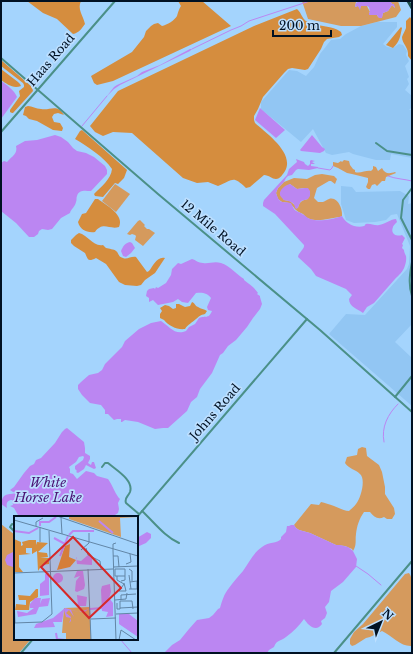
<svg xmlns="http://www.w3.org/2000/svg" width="413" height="654" font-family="'Libre Baskerville',serif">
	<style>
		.built { fill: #92c6f3 }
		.green { fill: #d59a5d; fill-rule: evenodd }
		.forest { fill: #d58d3e }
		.water { fill: #bb86f2 }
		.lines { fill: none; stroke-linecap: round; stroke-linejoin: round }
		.stream { stroke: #bb86f2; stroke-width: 1 }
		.minor { stroke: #4b9088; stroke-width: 2 }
		.major { stroke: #1c4f49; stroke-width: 3 }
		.labels { text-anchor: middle; stroke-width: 3.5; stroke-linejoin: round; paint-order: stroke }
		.street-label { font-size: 12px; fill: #001123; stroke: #bcdfff }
		.water-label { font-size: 13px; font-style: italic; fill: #4a1373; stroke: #bcdfff }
		.inset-river { fill: none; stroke: #bb86f2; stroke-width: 2 }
		.inset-road { fill: none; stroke: #6286a6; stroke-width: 1 }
		.view { fill: #d62828; fill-opacity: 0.15; stroke: #d62828; stroke-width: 2 }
		.inset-edge { fill: none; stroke: #001123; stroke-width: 2 }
	</style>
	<rect width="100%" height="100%" fill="#a4d4fd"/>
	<g class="built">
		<path d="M377,22h20v5l-14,17 4,3 6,1 6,-4 4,1 4,6 -1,4 3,6 -4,5 4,11 -2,2 2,5 -4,6 7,6v11l-3,3h3v48l-21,-4 -1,6h-14l-23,-6 -4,-2 -17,3 -6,-2 -13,-24 -12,13 -40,-33v-7l28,-32 8,1 9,5 8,-9 6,-13 11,-14 9,-1 6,-5 15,-8z"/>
		<path d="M341,186l11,1 4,5 44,-1 9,5 -1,8 4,-1v121l-17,18 17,16v48l-83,-72 17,-20 19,1 42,-46 2,-5 1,-18 -13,-32 -6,1 -5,5 -11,2 -21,1 -8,-3 -5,-16z"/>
	</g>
	<g class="green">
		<path d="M302,1h58l-2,1h-2l-1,5 3,-1 2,2 1,-2h6l3,6 -1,1 5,2h3l1,2 2,1 2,-1 1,-4 5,-2 4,-6 3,3c-1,-4 -4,-5 -7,-7h10l3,9 -5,7 -35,9h-20l-33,-7z"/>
		<path d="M341,161l1,1 2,-2 5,1 1,4 3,4 2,1v2c5,2 11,-2 16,-1l2,-2v-3l3,1 2,4 4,-3c3,6 7,6 13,4l1,1 -10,4 -1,4h-3l-5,5 -2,-2 -3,1 -2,4h-2l-2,-2 2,-5v-4l-16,-4 -5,-1 -9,-5 -5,-2v-4l5,1z"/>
		<path d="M322,174l12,2 3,3 -2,5 -4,-3h-2l-12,7 -3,10 4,4h5c1,0 5,-3 6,-3 9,-3 14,11 13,17l-2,1c-11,1 -29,8 -37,-3 -10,-4 -7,-6 -14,-11l-7,-1 -4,-3 -2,-6 2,-5 6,-6 10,-4 13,1 8,-4zM290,184l7,5 8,-1 3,11c-6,1 -9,3 -10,9l-8,-7 -6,-1 -4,-7z"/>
		<path d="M115,184l15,10 -14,18 -14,-11z"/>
		<path d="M140,220l5,5 -1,1 3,3h2l6,4 -12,13 -8,-6 1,-4 -1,-1 -3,-1 -2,1 -3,-1 11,-13z"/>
		<path d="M362,447l4,1 1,8 12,9 3,7 3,15v7l9,14 1,6 -3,5h-5l-3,-2c-6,3 -10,0 -14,-5h-6c-5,7 -7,14 -8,22 -1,6 1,11 -3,17l-1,-2 -7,-3 -9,-1 -26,-12 -11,-3 -3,-2 -2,-3 17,-21 8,1 2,-3c4,1 8,2 13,4 5,2 10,5 15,5 2,-2 5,-4 7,-7 5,-6 10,-25 4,-30 -5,-5 -11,-5 -15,-11l2,-6 10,-2 1,-6z"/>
		<path d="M1,524l14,11v104h16l-12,14h-18z"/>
		<path d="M409,573c4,5 2,11 3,17v56c-11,1 -20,-10 -30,-15l-12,6 -4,1 -11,7 -3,1 -2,-2v-5l4,-7 9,-8 42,-50z"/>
	</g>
	<g class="forest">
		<path d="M27,1h54c-4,8 2,14 4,23 -3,4 -6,9 -12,10l-16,-15 -14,-6z"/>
		<path d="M178,1h24l29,25 -118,55 -16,4 -3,-2 -3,-7 41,-24 12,-15 2,-6 5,-5 3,-2 4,-1 4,3c5,-1 13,-6 15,-10 1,-4 2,-7 4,-10z"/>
		<path d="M297,9c5,4 5,12 13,14 10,4 22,2 31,9l1,3 -3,2 -12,2 -3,3 -3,7 -13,20 -3,1 -13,-2 -4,1 -4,4 -21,24 -5,12 -4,7v4l1,3c11,10 40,30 30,48 -2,3 -5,8 -9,8 -4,0 -7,-4 -12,-4l-14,12 -4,1c-14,-13 -12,-8 -28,-2l-10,-4 -11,1 -14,-5 -51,-45 -19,-1 -10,4 -8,-4 -5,-6 28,-35 136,-65z"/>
		<path d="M410,17l2,3v41l-4,-5c1,-9 -6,-12 -6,-19 1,-3 3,-6 4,-9 0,-3 0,-5 0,-7z"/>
		<path d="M401,27l1,1c-2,9 -2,13 -9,20l-7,-3z"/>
		<path d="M1,60l31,27 1,4 -20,22h-1l-2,-1v-2l10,-14 -1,-5 5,-4v-2l-1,-2 -22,-17z"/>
		<path d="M1,69l17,13 2,2 1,2c-8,3 -14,-2 -20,-6z"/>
		<path d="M28,106c4,0 8,3 13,3 9,2 16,-6 23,6l-6,-2 -4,1 -2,3 2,5 6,1 3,5 -1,3 -9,-1 -16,-9 -8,-2 -3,-3 -3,-1 2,-8z"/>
		<path d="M82,130l44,39 1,1 -3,8 -6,6 -3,-1 -12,14 -8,-1 -1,-2c7,-7 17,-15 18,-25 -8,-12 -25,-23 -37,-30l5,-8z"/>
		<path d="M95,199h3c8,6 27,16 21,28 -10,3 -16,-6 -24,5 -8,1 -15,-2 -17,-10l4,-8 4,-1z"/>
		<path d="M79,233c9,2 14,14 24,12l3,3c3,1 8,1 10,3 3,2 2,6 7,7 4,2 8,-2 13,-1l11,15 2,-1c4,-5 8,-15 16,-13l-10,15 -10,7 -4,5 -4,1 -12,-1 -6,-3 -13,-18 -10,-6c-8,4 -8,2 -11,-5l-11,-7 -3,-3v-3l5,-5z"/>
		<path d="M192,302c3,1 3,4 6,5 3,2 6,2 9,4l-2,3c-5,1 -5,2 -9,5 -4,4 -8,5 -11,10 -8,1 -16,-3 -21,-9l-4,-2v-4l2,-3 -2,-3 5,-3 4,1 4,3 3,-1v-4h3l6,3 5,-1z"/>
	</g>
	<g class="water">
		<path d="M360,1h28l3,1 1,2h2l1,4 -3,-3 -4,6 -5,2 -1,5h-3l-2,-3h-8v-2l1,-1 -1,-5 -2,-1h-6l-1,4 -2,-4 -3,1 1,-4z"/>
		<path d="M190,49h2l-2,2 -70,34 -6,4 -7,7 7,-9 3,-2 20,-9 5,-4 18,-7z"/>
		<path d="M1,81c6,4 13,9 16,16l-16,22z"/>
		<path d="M260,108l25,22 -9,8 -21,-18z"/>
		<path d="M55,135l6,2 7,5 5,6 4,3 9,2 8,4 11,9 2,4v4l-16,17c-5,0 -12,-2 -14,5 -1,2 0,4 -1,6 -1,5 -5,7 -6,11l-9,5 -9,11 -4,1 -6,-1 -3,2 -1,3 -4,3h-5l-13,-14 -15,-12v-48l3,-2 3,1c5,-6 11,-8 9,-16l9,-5 12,-1z"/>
		<path d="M312,135l10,12 3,2 -1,2 -4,2 -19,-2 -1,-1z"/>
		<path d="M296,159l8,3 1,2 3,2 2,-2v-3l1,-1 4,1 -3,1 3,2h-4v2l7,1v1l-9,2 -11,-1 -2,1 -4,5 -4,1 -2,2 -2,4 -6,6 -2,5c4,12 6,8 15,10 1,2 2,4 3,6 2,3 6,3 8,5 3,1 5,4 8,5 8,3 25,0 32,-3 3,7 14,13 22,10 1,0 1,-2 2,-2 4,-1 9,2 13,1 6,-1 12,-6 17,-6l1,3c-1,1 -4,4 -4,5 -3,7 4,10 9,8l3,3 -3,6 1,1 -1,3 2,2c0,2 1,4 2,6 1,6 -2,15 -7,19 -1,1 -3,3 -4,4l-21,24 -7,4 -4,6c-5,-4 -14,-6 -14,-14l3,-4 -6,-6 -30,-13 -5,-7 -13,-12c0,-4 7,-8 6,-12l-29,-31 -12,-8v-3l1,-3 23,-25 2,-6 8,-7z"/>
		<path d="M290,184l7,5 8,-1h3l2,3v5l-2,3 -7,2 -4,8 -2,-1c0,-6 -6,-7 -11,-8 -1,-1 -4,-4 -4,-5 -1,-6 6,-10 10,-11z"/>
		<path d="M130,242l2,1 3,5 -4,5 -5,4 -3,-1 -2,-5c2,-5 4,-8 9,-9z"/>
		<path d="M192,259c4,1 6,4 11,4 6,1 11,-2 18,0 9,3 15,11 23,16v1c5,4 10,7 14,13l-1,1 3,2v1l2,7 -2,5 -7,9 -6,9 -11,13 -8,6 -5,7 -3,2 -8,18 -12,16 -3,8 -6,5 -4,9 -19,17h-5l-8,1 -17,-7 -13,-2 -3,2h-1v-3h-4l-3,1 -6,-6h-3v-4l-4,-5 -11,-2 -8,-8 -4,-6v-4l3,-3 8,-7 9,-2 4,-3 3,-6 17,-17 3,-6 14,-12 12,-6 10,-2c8,5 14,15 25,10l3,-4 6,-3 4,-6c7,-3 9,2 13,-7l-4,-1 -1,-3 4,-9c-3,-5 -9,-6 -15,-5l-8,10 -6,-1 -4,-3 -5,3 -15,3 -5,-5 -4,2v-4l-3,-2 1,-5 2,-2 5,-1 1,1 1,-2 2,1 8,-5 5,-8 1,-6 6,-6 3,1z"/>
		<path d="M67,428l17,14 1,6v5l5,3v3l-2,4 3,2 1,-3h2l2,6 -2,1 -8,-4 -2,4 -6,4 -2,-1 1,-1 -2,-2v-3l8,-6 1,-3 -1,-1 -4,1 -3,5 -7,5 1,2v4l3,1 4,5 9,-8 8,2 3,3 11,3c4,5 8,17 12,20l-2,4 1,6 -1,4 -6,4h-88l-1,-2h-5l-4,-7 -4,-2 3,-1 -1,-5c-5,0 -6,4 -5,8l-6,-4c2,-12 7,-9 16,-11l-4,-1 -3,-2 4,-3 10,-14 6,-7 4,-2 2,-4 5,-2 14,-15 7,-11 3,-3z"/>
		<path d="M291,525h3l2,3 3,2 11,3 26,12h4l8,2 5,4 4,8 -1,8 -13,15 -12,9 -2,11 -4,5 2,6 -2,5 -4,3 1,3c-6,9 -14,1 -18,-5 -5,7 -11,13 -18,18 -6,5 -9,2 -12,10l-5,3 -2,3h-103l8,-8 8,-5 9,-11 8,-9 12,-2 4,-3 5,-6 2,-1c2,-7 4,-14 9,-20 4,-6 9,-11 14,-17 6,-8 10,-18 19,-24 7,-6 15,-3 19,-8v-2l5,-5 1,-6h2z"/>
		<path d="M147,532l4,2v4l-5,5 -9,4v-9z"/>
		<path d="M13,552h2v18l-2,-3 -6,-2 -2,-5 2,-5z"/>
	</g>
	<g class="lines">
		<g class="stream">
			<path d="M192,49l39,-19 10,-4 8,-5 61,-20"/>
			<path d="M82,126l25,-30"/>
			<path d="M318,168l12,2 2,-2 1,-2"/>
			<path d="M388,176c8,3 16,3 24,5"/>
			<path d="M384,442c-3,-15 4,-28 14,-38"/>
			<path d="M356,566l12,8 13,11"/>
			<path d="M120,639l12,14"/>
		</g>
		<g class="minor">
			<path d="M1,58l157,136 162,136 92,82"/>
			<path d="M1,132l114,-131"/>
			<path d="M376,143l11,8 25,4"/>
			<path d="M412,188l-9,12 -2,18 11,22v2"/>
			<path d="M412,262c-2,11 -4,22 0,34"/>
			<path d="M395,397l17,-21"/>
			<path d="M102,467l3,-4h3c8,7 26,17 22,29 -2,5 -6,6 -4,11l13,11"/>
			<path d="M142,511c12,11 22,25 37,32"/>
			<path d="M137,517l170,-198"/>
			<path d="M15,525l-3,-1 -2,3 5,5"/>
			<path d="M21,653l12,-14"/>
			<path d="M334,653l78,-92"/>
		</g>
		<path class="major" d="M408,1l4,7"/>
	</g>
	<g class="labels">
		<g class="street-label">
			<text transform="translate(51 60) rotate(-49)" y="4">Haas Road</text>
			<text transform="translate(213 228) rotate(40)" y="4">12 Mile Road</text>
			<text transform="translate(215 412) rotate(-49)" y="4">Johns Road</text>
		</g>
		<g class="water-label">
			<text x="48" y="487">White<tspan x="48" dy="15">Horse Lake</tspan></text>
		</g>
	</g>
	<g transform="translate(14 516)">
		<rect width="124" height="124" fill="#a4d4fd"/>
		<path d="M55,0h69v1l-18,1 1,19 -52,-18zM76,91l1,33h-25v-7h-4l2,-25z" fill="#d59a5d"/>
		<path d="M0,23l7,3v4l2,-1 -1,-3 7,-2h7v5l1,-3 11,1 -10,9 9,1 1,4 -8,1h9v6l-7,1 -4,6 -1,-20 -5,3v-6h-6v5l5,1 -12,1v12l4,5h-9zM56,28l-1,13 7,3 -6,7 -13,3 8,-24zM22,73h2v8l-8,5 -1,8h-14l1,-6 10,1v-5h-7l-1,-5 12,1z" fill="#d58d3e"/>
		<path d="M74,39l4,3v7l-15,-1 -1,-6 1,-1 -1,3 5,1zM63,55h6l2,14 -1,4 -7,3 -2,-1 1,-10 4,-5 -6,2zM39 62a5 5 0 1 1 10 0a5 5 0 1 1-10 0ZM35,57v22l-9,1v-12l5,-4v-6zM96,68l1,8 -2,6 4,5v13l-7,1 2,-5 -6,-1 -1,-21 1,-4zM63,79l10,2 -1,9h-8zM21,82h6l-1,6 2,-5 8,-1 -2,8 -9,1 -3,7 -18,3 -1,-6 10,2 7,-5h-4v-4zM51,92l14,4 10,-3 -5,3h-5l-8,-2 3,7 -5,-7 -3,3 5,4v4l-2,2 2,-5 -5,-1 -2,-7 -2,12h-9l2,5 -21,1 2,-4 17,-6zM105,98h10l9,7v16l-19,-13z" fill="#bb86f2"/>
		<path class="inset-river" d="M85,5l14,12M26,10v-4h9l7,-5M0,15l15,2 9,-5M55,19l4,-4h21M40,22l11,6M46,40l8,-20M76,93l12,-1M42,117l1,6 8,1"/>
		<path class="inset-road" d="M43,0l81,28M47,1l1,17M0,4l124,36M22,10v-4l7,-4M26,26v-15M102,27l-3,1v6l3,90M72,32l2,7 12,6 1,8M67,34l8,-7v-10M99,40h5l1,11M112,48l5,-2 -1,-8M99,51l25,-1M74,53l3,71M115,53l3,2v10M0,57l99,-4M115,59l2,14M103,60v4l7,4 -5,7M107,65l4,-1v-11h-10v7h10M115,73h8v-8l-7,1M105,75h7l-2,-8M0,81l1,26M101,84l11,-1 1,-6M107,84v-5l15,-1M103,87v6h3v-8h12l1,8M106,92l18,-1M102,98l22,-1M77,103l25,-1M0,107l28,-1 10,-8 -3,-83M105,124l2,-10 15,10"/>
		<path class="view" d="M59,21l48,51 -32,30 -48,-51z"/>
		<rect width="124" height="124" class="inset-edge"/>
	</g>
	<rect width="413" height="654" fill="none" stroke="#001123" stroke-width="4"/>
	<g transform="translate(381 622) rotate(43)" stroke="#bcdfff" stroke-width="3" paint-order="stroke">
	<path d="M0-3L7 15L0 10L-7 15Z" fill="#001123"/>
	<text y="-6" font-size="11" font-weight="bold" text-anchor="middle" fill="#001123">N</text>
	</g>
	<path d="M273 30v6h58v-6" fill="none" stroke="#001123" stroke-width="2"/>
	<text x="279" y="30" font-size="12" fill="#001123" stroke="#bcdfff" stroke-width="3" paint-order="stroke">200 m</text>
</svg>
